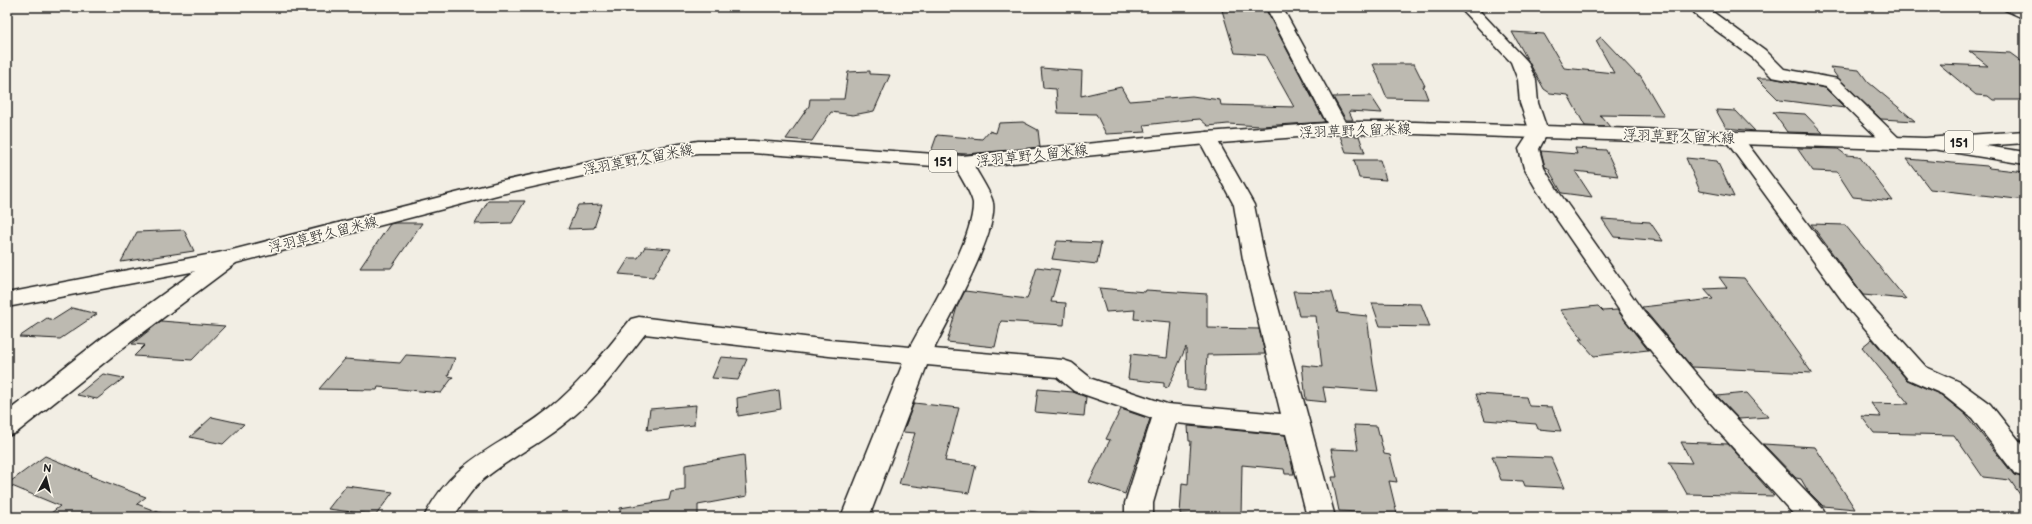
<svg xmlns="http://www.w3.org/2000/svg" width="2032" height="524" font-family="'Balsamiq Sans','Klee One',sans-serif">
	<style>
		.green { fill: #d2cfc6; stroke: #777671 }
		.building { fill: #bdbab1; stroke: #1c1c1c }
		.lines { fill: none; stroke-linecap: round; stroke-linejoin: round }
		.minor-casing { stroke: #1c1c1c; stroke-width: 3 }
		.major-casing { stroke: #1c1c1c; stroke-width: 3 }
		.minor { fill: #fbf7ec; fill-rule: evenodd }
		.major { fill: #fbf7ec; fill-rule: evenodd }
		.labels { text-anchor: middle; stroke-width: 3.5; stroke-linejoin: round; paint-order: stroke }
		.shield { fill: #fbf7ec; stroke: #5f5e5a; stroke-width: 1 }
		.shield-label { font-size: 13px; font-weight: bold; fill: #1c1c1c }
		.street-label { font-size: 14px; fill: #1c1c1c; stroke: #fbf7ec }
	</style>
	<rect width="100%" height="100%" fill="#f2eee4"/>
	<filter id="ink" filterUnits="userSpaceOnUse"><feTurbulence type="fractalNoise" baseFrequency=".025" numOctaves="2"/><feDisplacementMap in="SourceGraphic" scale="8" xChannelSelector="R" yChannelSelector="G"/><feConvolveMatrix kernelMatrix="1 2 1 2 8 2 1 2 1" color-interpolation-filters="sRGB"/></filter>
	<g filter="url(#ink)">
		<path class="green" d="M1022,510l46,7h-56z"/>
		<g class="building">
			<path d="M1221,7l45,3 59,112 -64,4 -33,-2 -20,2 -8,-7 -12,1 -44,5 2,7 -40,2 -10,-20 -38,-1 -2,-24 -13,-1 -2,-20 41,3 -1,25 40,-9 8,14 63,-5 28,4 1,5 73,2 -29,-52 -30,-2z"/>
			<path d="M1512,32l32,2 20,34 50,5 -18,-32 5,-4 36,38h3l24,41 -64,-1 10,12 -25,-1 -17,-31 -18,-2 -6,-4z"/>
			<path d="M1969,51l41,2 15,11v36h-32l-5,-4 -12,-1 -37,-31 49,2z"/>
			<path d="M1373,64h41l11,22h-2l5,13 -41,-1z"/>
			<path d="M1830,67l29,3 9,12 47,39 -34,-2 -44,-42z"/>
			<path d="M870,71v3l20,1 -16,36 -21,4 -22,-3 -19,29 -26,-2 23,-33 1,-7h34l4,-27z"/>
			<path d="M1757,78h14l54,10 20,20 -66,-8z"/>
			<path d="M1371,96l11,17 -33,-2 4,9h-7l-13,-23z"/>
			<path d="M1716,110l20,1 19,20 -29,-3z"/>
			<path d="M1773,112l32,2 18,19 -36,-1z"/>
			<path d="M1023,122l15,8 2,17 -73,7 -36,-2 6,-17 45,4 7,-8 7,2 3,-10z"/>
			<path d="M1340,136h19l6,17 -19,-1z"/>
			<path d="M1575,148l31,2 12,26 -43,-5 17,26 -30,-4 -14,-25 -3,-1 -4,-16 36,3z"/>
			<path d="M1797,148l41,1 8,6 13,1 34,45 -40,-4 -16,-25 -24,-1z"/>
			<path d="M1686,158l31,3 17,36 -34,-6z"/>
			<path d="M1907,159l80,7 2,2 36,4v28l-95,-11z"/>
			<path d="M1354,160h26l6,20 -27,-2z"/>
			<path d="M488,201h37l-13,22 -37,1z"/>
			<path d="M602,204l-8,24 -26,1 10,-24z"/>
			<path d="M1602,219l48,3 13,19 -49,-4z"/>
			<path d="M395,223h27l-31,45h-31l30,-44z"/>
			<path d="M1811,224l34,1 61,74 -43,-4z"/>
			<path d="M184,230l10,21 -73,11 16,-30z"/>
			<path d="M1057,241l44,2 -4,21 -45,-5z"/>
			<path d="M645,247l26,2 -18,28 -34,-3 10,-16h9z"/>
			<path d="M1037,267l23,3 -9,32 15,1 -2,22 -63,-4 -6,26 -48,-5 10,-35 8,-16 62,8z"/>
			<path d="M1719,277l25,1 68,95 -120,-6 -50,-60 71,-8 -9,-10 23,-1z"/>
			<path d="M1099,288l46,4 1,-2 61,4v34l52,1 6,25 -58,1 -2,35 -18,-2 -1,-41 -18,41 -4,-1v-4l-36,-4 3,-25 36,4 4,-36 -37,-3 1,-9 -29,2z"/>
			<path d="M1293,291l39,1 6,21 29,3 6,48 5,27 -55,-4 3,15 -20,-2 -4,-35 20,2 -6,-51h-17z"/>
			<path d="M1372,303l49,1 9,23 -50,-1z"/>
			<path d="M1598,306l5,5 14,-1 31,40 -54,6 -15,-17h4l-23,-29z"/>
			<path d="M72,308l25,6 -37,25 -41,-2 28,-19 6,2z"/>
			<path d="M161,321l64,5 -33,34 -58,-4 11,-11 -13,-1z"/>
			<path d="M1872,339l35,41 34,15 24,19 49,61 11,3v24l-15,-22 -27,-3 -29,-42 -80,-2 -13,-17 20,1 -10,-14 38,1 -47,-57z"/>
			<path d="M406,355l49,3 -7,18 5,1 -12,16 -63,-6 -1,3 -58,-1 26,-30 55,4z"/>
			<path d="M721,357l26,2 -9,21 -26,-2z"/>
			<path d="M103,374l21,4 -27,21 -20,-4z"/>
			<path d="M1038,389l35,3 13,5 -2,19 -49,-4z"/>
			<path d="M779,390l2,19 -43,7 -1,-18z"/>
			<path d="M1747,393l21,24 -29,2 -22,-23z"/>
			<path d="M1476,394l50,3 3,9 23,1 9,24 -23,-2 -2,-5 -51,-4z"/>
			<path d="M914,403l45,5 -14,53 31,4 -7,28 -70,-9 16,-51 -12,-1z"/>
			<path d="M696,405l-2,20 -47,5 3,-21z"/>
			<path d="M1121,409l29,10 -25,75 -36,-12 21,-42 -4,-1z"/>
			<path d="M212,417l32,7 -21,20 -33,-7z"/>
			<path d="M1354,425l23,1 7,28 6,1 7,27 -8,-1 8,33 -58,-3 -7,-34h5l-6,-28 27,1z"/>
			<path d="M1188,426l97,9 9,39h-9l-1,-5 -42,-4 -1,52h-41l-20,-3 2,-31 6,1 3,-43h-2z"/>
			<path d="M1681,442l47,2 46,52 -87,-2 -18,-32 23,1z"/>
			<path d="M1763,444l52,3 40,62 -32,-3 -15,-15 -7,-12 -5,-1z"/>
			<path d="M744,455l3,41 -49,9v12h-78v-9l49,-8 2,-8 14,-2v-25z"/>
			<path d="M45,456l46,19 -1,1 56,21 -9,7 29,11 -1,2h-119l14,-11 -53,-22z"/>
			<path d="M1492,456l59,2 13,30 -39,-2 -2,-5 -22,-1z"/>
			<path d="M346,486l47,6 -17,23 -48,-6z"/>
		</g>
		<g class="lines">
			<defs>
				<g id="minor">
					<path d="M1459,7h17l51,54 9,19 2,23 10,29 -9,17 5,19 14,23 84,119 74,87 107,112 4,8h-31l-98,-108 -72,-89 -88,-128 -14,-24 -5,-19 11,-17 -10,-29 -2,-23 -7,-18z"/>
					<path d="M1690,7h16l59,43 19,19 54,10 66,64 -3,4 -7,2 -7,-2 -61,-60 -54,-10 -19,-19 -56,-42z"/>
					<path d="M2003,7l22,1v11l-20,-9z"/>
					<path d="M1207,132l7,2 2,4 38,67 11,54 70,258h-28l-21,-83 -110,-11 -23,80v14h-28v-14l27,-85 -78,-27 -17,-14 -130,-12 -58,152h-28l62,-154 -74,-7 -184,-22c-25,32 -48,65 -81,90 -27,22 -61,37 -87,61 -9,10 -16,21 -24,32h-29c31,-61 76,-69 125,-108 32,-26 56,-58 82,-90l8,-2 190,23 81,7c18,-34 64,-108 63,-144 -1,-9 -16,-32 -21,-41l3,-4 7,-2 7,2 3,4c4,9 20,32 21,41 5,30 -44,115 -59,146l129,11 9,3 20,16 75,25 114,10 -38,-155 -9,-54 -36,-67 2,-4z"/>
					<path d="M1733,132l7,2 123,163 63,70 34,15 30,22 35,44v29l-10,-3 -43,-56 -30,-24 -34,-15 -61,-72 -123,-169 2,-4z"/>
					<path d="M1934,138l91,14v12l-98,-16 -3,-4 3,-4z"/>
					<path d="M228,251l8,2 3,5 -3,5 -116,87 -104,83 -9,3v-24l95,-74 118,-85z"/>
				</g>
				<path id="major" d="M1266,7h16l63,115h70l510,16 100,-7v12l-100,7 -510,-16h-76l-132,10 -245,24 -209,-15h-55l-43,7 -154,34 -273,71 -221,42v-14l221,-42 271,-69 156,-34 43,-7h55l209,15 245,-24 120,-9z"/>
			</defs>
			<use href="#minor" class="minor-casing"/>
			<use href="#major" class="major-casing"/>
			<use href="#minor" class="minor"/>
			<use href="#major" class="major"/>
		</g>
	</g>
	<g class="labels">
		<g class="shield">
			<rect x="1945" y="131" width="28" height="22" rx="3"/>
			<rect x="929" y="150" width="28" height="22" rx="3"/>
		</g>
		<g class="shield-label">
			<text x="1959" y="147">151</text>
			<text x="943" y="166">151</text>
		</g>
		<g class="street-label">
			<text transform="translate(1355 130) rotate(-2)" y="5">浮羽草野久留米線</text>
			<text transform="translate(1679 136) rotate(2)" y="5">浮羽草野久留米線</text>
			<text transform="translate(1032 155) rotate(-6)" y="5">浮羽草野久留米線</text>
			<text transform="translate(638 159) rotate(-11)" y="5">浮羽草野久留米線</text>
			<text transform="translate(323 234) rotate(-14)" y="5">浮羽草野久留米線</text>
		</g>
	</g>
	<rect width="2032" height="524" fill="none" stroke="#fbf7ec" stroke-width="24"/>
	<rect x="12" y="12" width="2008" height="500" fill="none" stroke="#1c1c1c" stroke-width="1.5" filter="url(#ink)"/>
	<g transform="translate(46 478) rotate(7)" stroke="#fbf7ec" stroke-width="3" paint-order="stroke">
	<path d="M0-3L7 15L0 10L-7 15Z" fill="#1c1c1c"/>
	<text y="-6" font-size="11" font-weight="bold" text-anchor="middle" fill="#1c1c1c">N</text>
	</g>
</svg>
